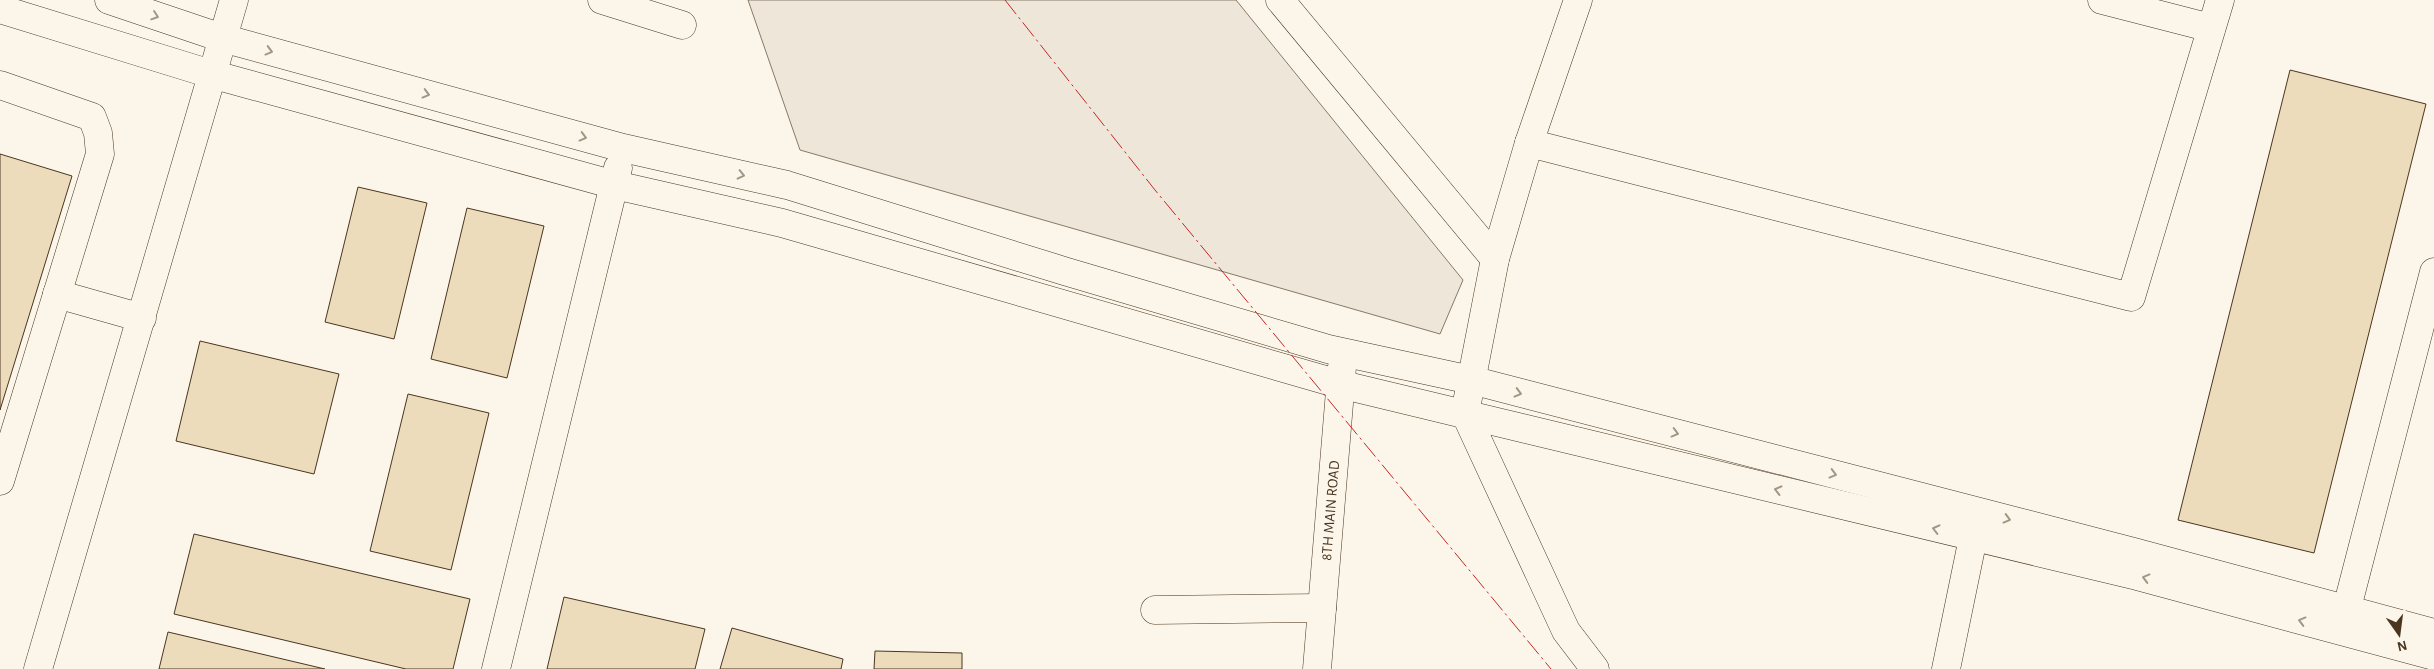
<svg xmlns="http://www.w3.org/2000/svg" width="2434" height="669" font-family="'Alegreya Sans',sans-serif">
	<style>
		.green { fill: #ede6d9; stroke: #887966 }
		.building { fill: #ecdcbc; stroke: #4a3520 }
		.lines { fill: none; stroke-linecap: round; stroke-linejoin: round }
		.minor-casing { stroke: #4a3520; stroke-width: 29 }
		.minor { stroke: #fbf6e9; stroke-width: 28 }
		.power { stroke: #c62828; stroke-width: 1; stroke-dasharray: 18 4 2.5 4; stroke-linecap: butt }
		.oneway { stroke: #a29684 }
		.labels { text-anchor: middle; stroke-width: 4; stroke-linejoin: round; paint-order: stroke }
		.street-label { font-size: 15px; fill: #4a3520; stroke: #fbf6e9 }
	</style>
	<rect width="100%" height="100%" fill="#fbf6e9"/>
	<path class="green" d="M748,0h488l227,280 -23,54 -640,-184z"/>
	<g class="building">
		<path d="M2290,70l136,34 -112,449 -136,-33z"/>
		<path d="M0,154l72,22 -72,234z"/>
		<path d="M358,187l69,16 -33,136 -69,-17z"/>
		<path d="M467,208l77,18 -37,152 -76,-19z"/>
		<path d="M200,341l139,33 -25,100 -138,-33z"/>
		<path d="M408,394l81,19 -38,157 -81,-19z"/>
		<path d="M194,534l276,65 -17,70h-47l-232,-55z"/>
		<path d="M564,597l141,32 -10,40h-148z"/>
		<path d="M732,628l111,31 -2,10h-121z"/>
		<path d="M168,632l157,37h-166z"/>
		<path d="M875,651l87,2v16h-88z"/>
	</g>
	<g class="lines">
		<defs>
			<g id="minor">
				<path d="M109,0l113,38 401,110 164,37 277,86 264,78 143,31 663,172 300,81"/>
				<path d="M602,0l80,25"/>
				<path d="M1280,0l215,259"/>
				<path d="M1578,0l-49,143 -34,116 -30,154 101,218 29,38"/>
				<path d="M2102,0l109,28"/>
				<path d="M0,9l211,65 404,111 167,38 557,161 798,192 297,80"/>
				<path d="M0,85l92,32 6,16 2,21 -100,327"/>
				<path d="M1529,143l602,154 89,-297"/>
				<path d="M57,294l85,24"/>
				<path d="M1155,610l167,-2"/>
				<path d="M2342,627l92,-355"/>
				<path d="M38,669l196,-669"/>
				<path d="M496,669l122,-501"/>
				<path id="s1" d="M1317,669l25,-302"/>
				<path d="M1946,669l27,-131"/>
			</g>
		</defs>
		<use href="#minor" class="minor-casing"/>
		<use href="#minor" class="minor"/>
		<path class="power" d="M1005,0l150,190 396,479"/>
	</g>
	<defs><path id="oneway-chevron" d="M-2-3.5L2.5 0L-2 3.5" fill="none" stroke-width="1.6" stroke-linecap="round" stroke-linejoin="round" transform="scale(1.25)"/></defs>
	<g class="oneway">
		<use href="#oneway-chevron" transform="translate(155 16) rotate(19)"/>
		<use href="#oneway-chevron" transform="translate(269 51) rotate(15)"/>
		<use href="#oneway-chevron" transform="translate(426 94) rotate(15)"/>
		<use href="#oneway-chevron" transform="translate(583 137) rotate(15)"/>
		<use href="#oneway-chevron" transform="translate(741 175) rotate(13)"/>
		<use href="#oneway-chevron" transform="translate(1518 393) rotate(15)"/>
		<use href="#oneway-chevron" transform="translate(1675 433) rotate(15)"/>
		<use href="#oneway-chevron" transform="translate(1833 474) rotate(15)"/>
		<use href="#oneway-chevron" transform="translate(1778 490) rotate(-166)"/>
		<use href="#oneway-chevron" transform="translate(2007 519) rotate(15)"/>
		<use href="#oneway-chevron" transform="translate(1936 529) rotate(-166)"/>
		<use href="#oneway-chevron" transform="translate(2146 578) rotate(-165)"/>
		<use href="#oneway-chevron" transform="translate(2302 621) rotate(-165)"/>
	</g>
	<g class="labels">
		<g class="street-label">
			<text dy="5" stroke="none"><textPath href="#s1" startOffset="159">8TH MAIN ROAD</textPath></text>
		</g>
	</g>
	<g transform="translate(2399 634) rotate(166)" stroke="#fbf6e9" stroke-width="4" paint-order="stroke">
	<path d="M0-4L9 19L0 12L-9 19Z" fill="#4a3520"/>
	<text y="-8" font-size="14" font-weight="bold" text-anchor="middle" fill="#4a3520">N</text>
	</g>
</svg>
